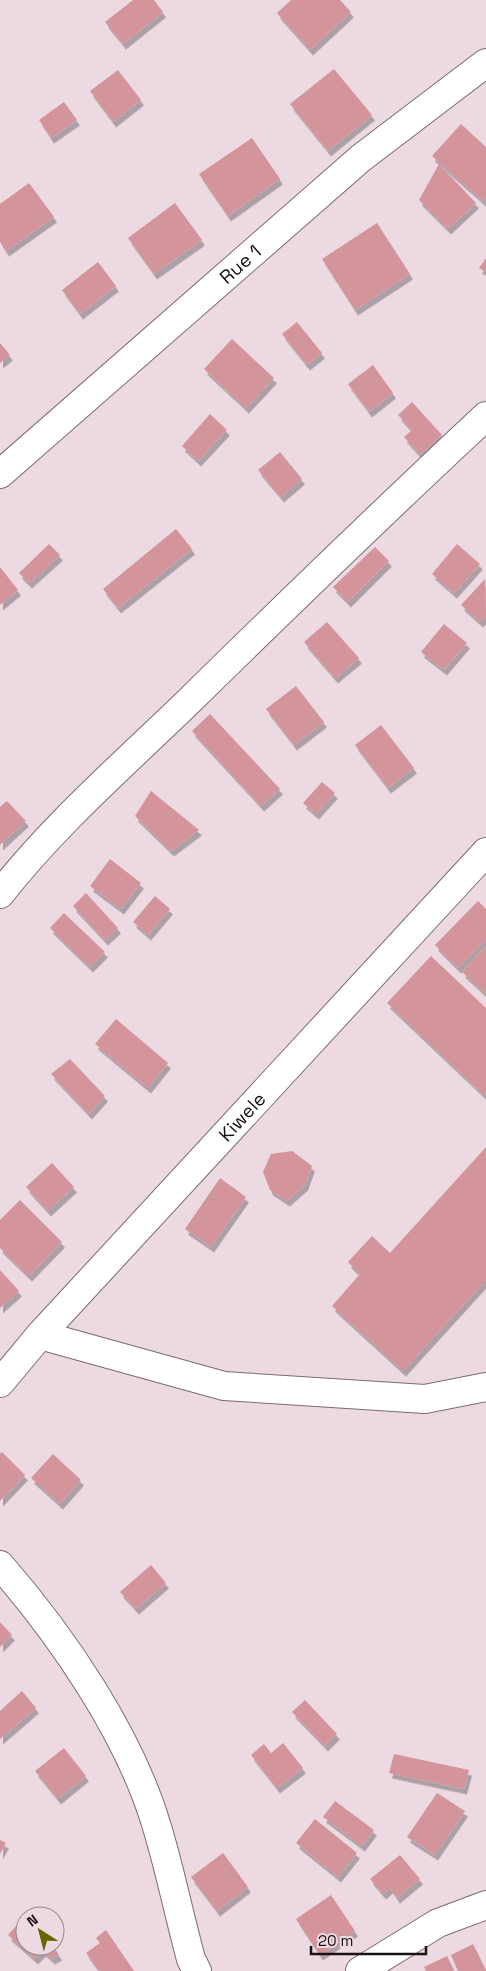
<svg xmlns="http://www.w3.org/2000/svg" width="486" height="1971" font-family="'Space Grotesk',sans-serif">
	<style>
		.building { fill: #d3949c; filter: url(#shadow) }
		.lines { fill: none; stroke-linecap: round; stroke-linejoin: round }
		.street-casing { stroke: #7b6b73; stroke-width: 30 }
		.secondary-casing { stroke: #7b6b73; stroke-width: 30 }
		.street { stroke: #fff; stroke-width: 28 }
		.secondary { stroke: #fff; stroke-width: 28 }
		.labels { text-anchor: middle; stroke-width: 4.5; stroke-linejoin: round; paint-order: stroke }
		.street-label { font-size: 19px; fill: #181215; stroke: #ecd9e2 }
	</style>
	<defs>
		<filter id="shadow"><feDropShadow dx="3" dy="5.5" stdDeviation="0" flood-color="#0004"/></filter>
	</defs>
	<rect width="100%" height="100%" fill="#ecd9e2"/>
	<g class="building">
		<path d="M133,0h21l9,12 -40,32 -18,-22z"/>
		<path d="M291,0h49l11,12 -41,38 -33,-37z"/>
		<path d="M334,69l38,46 -44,36 -38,-47z"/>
		<path d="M118,70l23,30 -28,22 -23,-31z"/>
		<path d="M64,102l13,18 -26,18 -12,-18z"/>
		<path d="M461,124l25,23v51l-3,3 -51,-45z"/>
		<path d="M252,138l28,41 -52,37 -29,-42z"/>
		<path d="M439,164l37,39 -28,26 -29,-29z"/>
		<path d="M29,183l25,34 -48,34 -6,-9v-38z"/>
		<path d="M175,203l27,37 -48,34 -26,-36z"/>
		<path d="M377,223l33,51 -55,36 -33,-51z"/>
		<path d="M486,258v14l-7,-4z"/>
		<path d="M98,262l18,24 -36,28 -18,-24z"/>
		<path d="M297,322l25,31 -15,12 -25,-31z"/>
		<path d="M232,339l42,39 -28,30 -42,-39z"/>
		<path d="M0,343l10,12 -10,8z"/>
		<path d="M373,365l20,28 -24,19 -21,-28z"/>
		<path d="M412,402l30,33 -22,20 -16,-18 8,-7 -14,-15z"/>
		<path d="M210,414l17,16 -29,31 -16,-15z"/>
		<path d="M280,452l22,27 -21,18 -23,-27z"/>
		<path d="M176,529l16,20 -74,59 -15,-19z"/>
		<path d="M49,544l11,11 -31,28 -10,-10z"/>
		<path d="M457,544l23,20 -26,29 -22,-19z"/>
		<path d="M375,547l14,14 -41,41 -15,-15z"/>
		<path d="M0,567l18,23 -18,15z"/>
		<path d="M485,579l1,37 -6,6 -19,-17z"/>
		<path d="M327,622l32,36 -24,20 -31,-36z"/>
		<path d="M444,624l23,19 -23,27 -23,-18z"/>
		<path d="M296,686l28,36 -30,23 -28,-36z"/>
		<path d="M210,714l70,75 -19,17 -69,-75z"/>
		<path d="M381,725l33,43 -26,20 -33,-43z"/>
		<path d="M322,782l13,11 -19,21 -13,-11z"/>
		<path d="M151,791l48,39 -28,21 -36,-35z"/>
		<path d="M7,801l19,20 -26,24v-38z"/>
		<path d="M110,859l31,24 -20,26 -31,-23z"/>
		<path d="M86,893l32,35 -13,12 -32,-34z"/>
		<path d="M155,896l15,13 -22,26 -15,-13z"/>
		<path d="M478,901l8,8v31l-28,28 -23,-23z"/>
		<path d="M64,913l41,39 -15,15 -40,-39z"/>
		<path d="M486,946v48l-24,-22z"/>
		<path d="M431,956l55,52v85l-2,2 -97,-92z"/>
		<path d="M116,1019l52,44 -20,25 -53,-44z"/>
		<path d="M70,1059l35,37 -16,18 -38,-40z"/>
		<path d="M486,1147v133l-83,91 -71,-65 28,-32 -12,-12 24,-26 18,17z"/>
		<path d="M292,1151l20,15 -7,19 -18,16 -17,-11 -7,-18 8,-18z"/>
		<path d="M52,1163l22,24 -26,24 -22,-24z"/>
		<path d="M220,1178l26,19 -35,50 -26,-18z"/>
		<path d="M20,1200l42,42 -33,34 -29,-28v-28z"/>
		<path d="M0,1270l19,21 -19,17z"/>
		<path d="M2,1452l23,23 -25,26v-47z"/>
		<path d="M53,1454l28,26 -21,24 -29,-26z"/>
		<path d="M151,1565l15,18 -30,26 -16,-17z"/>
		<path d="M0,1622l12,13 -12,12z"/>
		<path d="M22,1691l14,17 -36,31v-28z"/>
		<path d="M305,1700l32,34 -12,12 -33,-34z"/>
		<path d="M283,1743l20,25 -26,20 -26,-33 13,-11 7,9z"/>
		<path d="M64,1748l22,28 -28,23 -23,-28z"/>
		<path d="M394,1754l75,16 -5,19 -75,-16z"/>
		<path d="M437,1793l28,18 -30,44 -28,-18z"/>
		<path d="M335,1801l39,29 -12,16 -39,-29z"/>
		<path d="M315,1819l42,34 -19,24 -42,-34z"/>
		<path d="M0,1840l6,3 -6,11z"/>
		<path d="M223,1853l25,34 -31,24 -26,-34z"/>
		<path d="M400,1855l20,24 -23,19 -7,-10 -7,6 -13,-15z"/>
		<path d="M331,1895l24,36 -35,24 -24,-36z"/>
		<path d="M23,1918l2,28h28l6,9 -7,4 -9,-8 -8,8 -27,-24z"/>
		<path d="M106,1930l28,41h-35l-13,-18 14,-10 -4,-5z"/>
		<path d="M473,1944l13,27h-28l-7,-16z"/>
		<path d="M447,1956l7,15h-28l-2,-4z"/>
	</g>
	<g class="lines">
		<defs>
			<g id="street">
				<path id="s1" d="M0,474l361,-316 125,-95"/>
				<path d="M0,894c55,-70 123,-129 187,-191 99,-97 198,-193 299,-287"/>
				<path d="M40,1335l184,51 201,13 61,-12"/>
				<path d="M0,1565c62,71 130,170 157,262 13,43 22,88 34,132l6,12"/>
				<path d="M360,1971l78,-48 48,-18"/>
			</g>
			<g id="secondary">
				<path id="s2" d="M0,1383l40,-48 446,-483"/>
			</g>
		</defs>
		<use href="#street" class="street-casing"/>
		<use href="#secondary" class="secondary-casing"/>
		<use href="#street" class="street"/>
		<use href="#secondary" class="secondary"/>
	</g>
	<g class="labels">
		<g class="street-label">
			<text dy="7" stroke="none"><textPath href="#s1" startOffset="319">Rue 1</textPath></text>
			<text dy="7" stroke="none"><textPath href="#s2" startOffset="360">Kiwele</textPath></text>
		</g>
	</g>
	<g transform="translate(40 1931) rotate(324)"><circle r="24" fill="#ecd9e2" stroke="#978990"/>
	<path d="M0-4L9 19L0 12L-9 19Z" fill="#666500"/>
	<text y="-8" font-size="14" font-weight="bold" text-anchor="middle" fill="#181215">N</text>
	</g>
	<path d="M311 1946v8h115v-8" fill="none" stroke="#181215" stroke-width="2.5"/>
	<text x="318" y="1946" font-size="15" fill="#181215" stroke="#ecd9e2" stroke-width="4" paint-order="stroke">20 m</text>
</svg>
